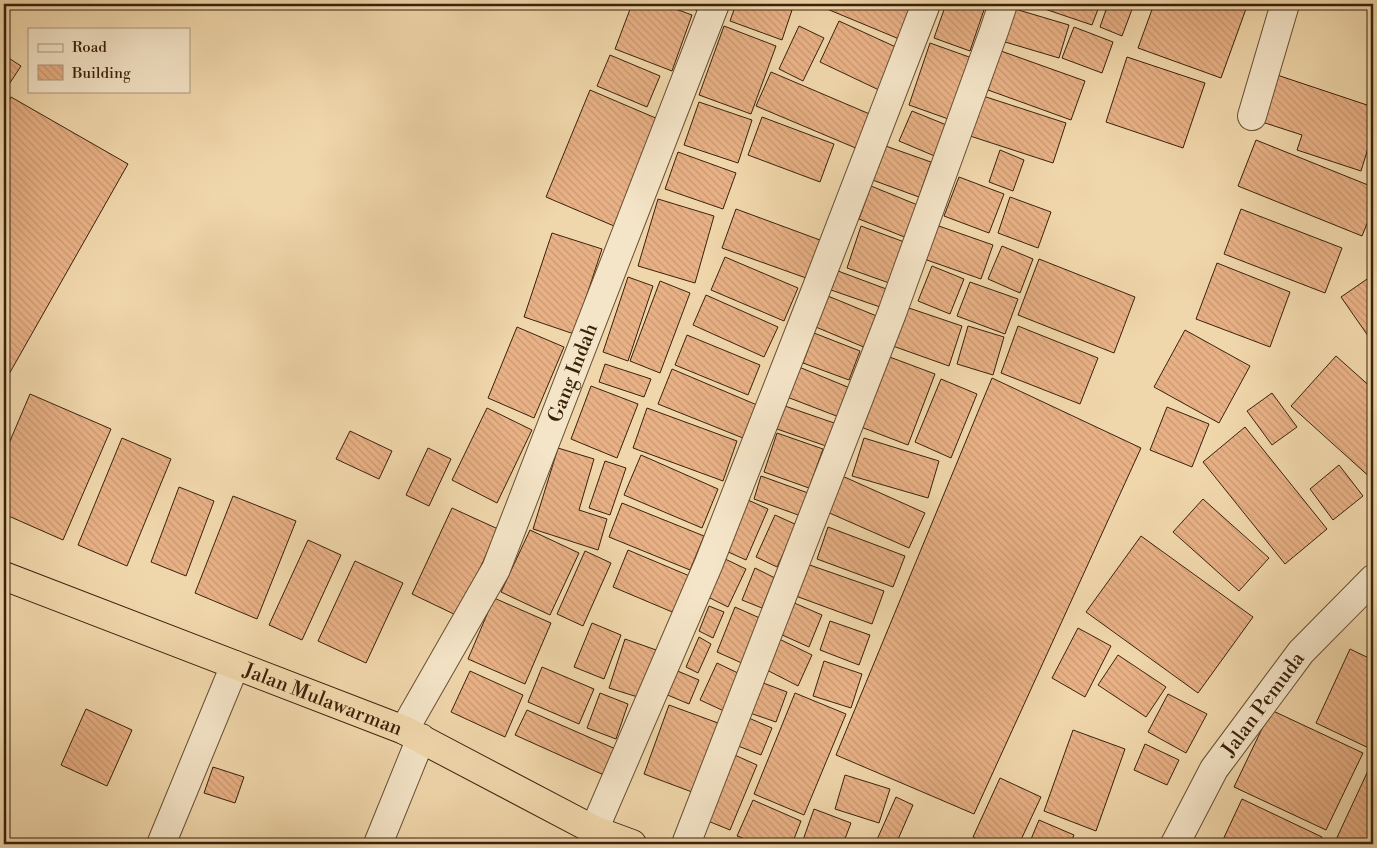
<svg xmlns="http://www.w3.org/2000/svg" width="1377" height="848" font-family="'Libre Bodoni',serif">
	<style>
		.building { fill: url(#building-back-hatch); stroke: #39220c }
		.lines { fill: none; stroke-linecap: round; stroke-linejoin: round }
		.minor-casing { stroke: #674f34; stroke-width: 30 }
		.highway-casing { stroke: #39220c; stroke-width: 30 }
		.minor { stroke: #f5e5c8; stroke-width: 28 }
		.highway { stroke: #f0d7ab; stroke-width: 28 }
		.labels { text-anchor: middle; stroke-width: 5; stroke-linejoin: round; paint-order: stroke }
		.street-label { font-size: 20px; fill: #39220c; stroke: #f5e5c8 }
	</style>
	<defs>
		<pattern id="building-back-hatch" width="6" height="6" patternUnits="userSpaceOnUse" patternTransform="scale(1.25)"><rect width="6" height="6" fill="#e9b186"/><path d="M-1 5l2 2M0 0l6 6M5-1l2 2" fill="none" stroke="#c99872"/></pattern>
	</defs>
	<rect width="100%" height="100%" fill="#f0d7ab"/>
	<filter id="stains"><feTurbulence type="fractalNoise" baseFrequency=".004" numOctaves="4"/><feColorMatrix values="0 0 0 0 .2 0 0 0 0 .09 0 0 0 0 .02 0 0 0 .5 -.17"/></filter>
	<radialGradient id="worn" r=".72"><stop offset=".6" stop-color="#630" stop-opacity="0"/><stop offset="1" stop-color="#630" stop-opacity=".3"/></radialGradient>
	<g class="building">
		<path d="M632,4h30l30,11 -20,56 -57,-22z"/>
		<path d="M681,4h23l-3,8z"/>
		<path d="M736,4h58l-12,36 -52,-19z"/>
		<path d="M815,4h104l-15,37z"/>
		<path d="M946,4h40l-16,47 -36,-13z"/>
		<path d="M1030,4h70l-8,21z"/>
		<path d="M1108,4h26l-12,32 -22,-9z"/>
		<path d="M1154,4h86l7,2 -26,72 -83,-30z"/>
		<path d="M1015,9l54,16 -10,33 -54,-16z"/>
		<path d="M839,21l59,27 -19,42 -59,-28z"/>
		<path d="M724,26l52,20 -25,68 -52,-19z"/>
		<path d="M799,26l25,12 -21,43 -24,-12z"/>
		<path d="M1074,27l39,15 -11,31 -40,-15z"/>
		<path d="M930,43l42,15 -21,62 -42,-15z"/>
		<path d="M1001,51l84,30 -14,39 -83,-30z"/>
		<path d="M4,55l17,11 -17,26z"/>
		<path d="M610,55l50,21 -13,31 -50,-21z"/>
		<path d="M1127,57l78,26 -22,65 -77,-26z"/>
		<path d="M771,72l101,43 -14,34 -102,-43z"/>
		<path d="M1277,75l96,32v25l-12,39 -64,-21 5,-15 -40,-13z"/>
		<path d="M590,90l68,29 -44,107 -68,-29z"/>
		<path d="M980,95l86,28 -13,40 -86,-28z"/>
		<path d="M11,97l117,67 -124,219v-273z"/>
		<path d="M699,102l53,18 -14,43 -54,-18z"/>
		<path d="M912,111l37,15 -12,31 -38,-16z"/>
		<path d="M762,117l72,27 -14,38 -72,-27z"/>
		<path d="M1256,140l117,47v22l-11,27 -124,-50z"/>
		<path d="M880,144l51,18 -12,35 -52,-19z"/>
		<path d="M1000,150l24,10 -11,31 -24,-9z"/>
		<path d="M678,152l58,21 -13,36 -58,-20z"/>
		<path d="M959,177l45,17 -15,39 -45,-17z"/>
		<path d="M871,186l49,20 -13,32 -48,-19z"/>
		<path d="M1010,197l41,15 -13,36 -40,-15z"/>
		<path d="M658,199l56,17 -19,67 -57,-17z"/>
		<path d="M736,209l84,31 -14,38 -84,-30z"/>
		<path d="M1241,209l101,39 -17,45 -101,-39z"/>
		<path d="M936,225l57,20 -12,34 -57,-20z"/>
		<path d="M861,226l46,17 -15,41 -45,-16z"/>
		<path d="M552,233l50,16 -28,85 -50,-17z"/>
		<path d="M1002,246l31,13 -13,34 -32,-14z"/>
		<path d="M725,257l73,31 -14,33 -73,-31z"/>
		<path d="M1039,259l96,38 -21,56 -96,-38z"/>
		<path d="M1217,263l73,29 -20,55 -74,-28z"/>
		<path d="M932,266l32,13 -14,35 -32,-13z"/>
		<path d="M838,271l51,19 -6,18 -52,-18z"/>
		<path d="M1373,275v68l-32,-46z"/>
		<path d="M628,277l25,9 -25,75 -25,-9z"/>
		<path d="M660,281l30,12 -30,80 -30,-12z"/>
		<path d="M970,282l48,17 -13,35 -48,-18z"/>
		<path d="M823,294l56,23 -13,31 -55,-23z"/>
		<path d="M706,295l72,32 -14,30 -71,-32z"/>
		<path d="M903,306l59,20 -13,40 -59,-21z"/>
		<path d="M968,326l36,11 -11,38 -36,-11z"/>
		<path d="M1018,326l80,32 -18,46 -79,-31z"/>
		<path d="M517,327l47,20 -30,71 -46,-20z"/>
		<path d="M1185,330l65,36 -31,57 -65,-36z"/>
		<path d="M814,333l46,18 -11,29 -46,-17z"/>
		<path d="M687,335l73,30 -12,30 -73,-30z"/>
		<path d="M887,356l48,18 -27,71 -47,-18z"/>
		<path d="M1336,356l37,33v91l-82,-74z"/>
		<path d="M605,364l46,15 -7,18 -45,-15z"/>
		<path d="M799,367l51,21 -11,29 -52,-20z"/>
		<path d="M672,369l85,36 -14,33 -85,-34z"/>
		<path d="M992,378l149,70 -167,366 -138,-59z"/>
		<path d="M941,379l36,15 -26,64 -36,-16z"/>
		<path d="M591,386l47,18 -21,54 -46,-19z"/>
		<path d="M1272,393l25,34 -25,18 -25,-34z"/>
		<path d="M30,394l81,35 -48,111 -59,-26v-59z"/>
		<path d="M782,405l55,19 -8,23 -55,-19z"/>
		<path d="M1167,407l42,17 -17,43 -42,-17z"/>
		<path d="M487,408l45,22 -35,73 -45,-23z"/>
		<path d="M647,408l90,33 -14,40 -90,-33z"/>
		<path d="M1245,427l82,102 -42,35 -82,-102z"/>
		<path d="M350,431l42,20 -13,28 -43,-20z"/>
		<path d="M777,433l46,16 -14,39 -45,-16z"/>
		<path d="M122,438l49,21 -44,107 -49,-21z"/>
		<path d="M864,438l75,23 -11,37 -76,-22z"/>
		<path d="M428,448l23,11 -22,47 -23,-11z"/>
		<path d="M558,448l36,11 -15,51 28,9 -9,31 -65,-21z"/>
		<path d="M641,455l77,34 -16,39 -78,-33z"/>
		<path d="M605,461l21,7 -16,47 -21,-7z"/>
		<path d="M1339,465l24,31 -30,24 -23,-31z"/>
		<path d="M840,475l85,38 -16,35 -84,-37z"/>
		<path d="M761,476l47,17 -7,23 -47,-17z"/>
		<path d="M179,487l35,14 -28,75 -35,-14z"/>
		<path d="M233,496l63,25 -39,98 -62,-26z"/>
		<path d="M1203,499l66,59 -30,33 -66,-59z"/>
		<path d="M748,500l20,9 -22,51 -20,-9z"/>
		<path d="M622,503l82,33 -14,34 -81,-33z"/>
		<path d="M452,508l46,21 -40,87 -46,-22z"/>
		<path d="M775,515l22,10 -20,42 -21,-10z"/>
		<path d="M828,527l77,29 -12,31 -76,-28z"/>
		<path d="M530,530l49,23 -29,62 -49,-23z"/>
		<path d="M1141,536l112,81 -55,76 -112,-81z"/>
		<path d="M308,540l33,15 -39,85 -33,-15z"/>
		<path d="M628,550l64,27 -15,37 -64,-27z"/>
		<path d="M585,551l26,12 -28,63 -26,-12z"/>
		<path d="M723,558l23,11 -18,38 -22,-11z"/>
		<path d="M355,561l48,22 -37,80 -48,-22z"/>
		<path d="M804,563l80,28 -12,33 -79,-29z"/>
		<path d="M755,568l20,10 -13,30 -20,-8z"/>
		<path d="M494,598l57,25 -26,61 -57,-25z"/>
		<path d="M792,602l30,13 -13,32 -29,-13z"/>
		<path d="M709,606l15,6 -11,26 -14,-7z"/>
		<path d="M735,607l27,12 -18,45 -27,-12z"/>
		<path d="M830,621l40,14 -11,30 -39,-15z"/>
		<path d="M592,623l29,12 -17,44 -30,-12z"/>
		<path d="M1078,628l33,18 -26,51 -33,-19z"/>
		<path d="M773,636l39,19 -14,31 -39,-20z"/>
		<path d="M699,637l12,7 -13,29 -12,-6z"/>
		<path d="M625,639l34,12 -15,48 -35,-11z"/>
		<path d="M1350,649l23,11v90l-57,-27z"/>
		<path d="M1118,655l48,32 -20,30 -48,-32z"/>
		<path d="M824,661l38,13 -11,34 -38,-12z"/>
		<path d="M717,663l23,11 -16,37 -24,-11z"/>
		<path d="M542,667l52,22 -15,35 -51,-22z"/>
		<path d="M668,667l31,13 -10,24 -31,-13z"/>
		<path d="M470,671l53,24 -18,42 -54,-25z"/>
		<path d="M758,681l29,11 -11,30 -29,-10z"/>
		<path d="M600,693l28,11 -12,35 -29,-11z"/>
		<path d="M795,693l51,21 -42,101 -50,-21z"/>
		<path d="M1168,694l39,20 -21,39 -38,-21z"/>
		<path d="M669,705l49,18 -26,69 -48,-18z"/>
		<path d="M86,709l46,21 -25,56 -46,-21z"/>
		<path d="M527,710l91,40 -12,26 -91,-41z"/>
		<path d="M1271,710l92,43 -37,77 -92,-43z"/>
		<path d="M744,716l28,12 -11,27 -28,-11z"/>
		<path d="M1073,730l52,19 -29,82 -52,-20z"/>
		<path d="M1145,744l34,16 -12,25 -33,-15z"/>
		<path d="M730,753l27,12 -27,65 -27,-11z"/>
		<path d="M1373,760v84h-39z"/>
		<path d="M213,767l31,10 -9,26 -31,-10z"/>
		<path d="M845,775l45,14 -11,34 -44,-14z"/>
		<path d="M1000,778l41,19 -22,47h-31l-15,-7z"/>
		<path d="M896,797l17,8 -17,39h-21z"/>
		<path d="M1242,799l80,38 -3,7h-98z"/>
		<path d="M753,800l48,21 -9,23h-34l-21,-8z"/>
		<path d="M814,809l37,14 -8,21h-29l-11,-4z"/>
		<path d="M1039,820l35,15 -4,9h-41z"/>
	</g>
	<g class="lines">
		<defs>
			<g id="minor">
				<path d="M1252,116l33,-112"/>
				<path id="s1" d="M404,730l92,-161 219,-565"/>
				<path d="M594,830l115,-267 108,-276 109,-283"/>
				<path d="M162,842l73,-177"/>
				<path d="M378,844l43,-106"/>
				<path d="M686,844l206,-531 102,-282 9,-27"/>
				<path id="s2" d="M1175,844l39,-75 87,-117 72,-73"/>
			</g>
			<g id="highway">
				<path id="s3" d="M4,576l400,154 190,100 38,14"/>
			</g>
		</defs>
		<use href="#minor" class="minor-casing"/>
		<use href="#highway" class="highway-casing"/>
		<use href="#minor" class="minor"/>
		<use href="#highway" class="highway"/>
	</g>
	<g class="labels">
		<g class="street-label">
			<text dy="7" stroke="none"><textPath href="#s1" startOffset="396">Gang Indah</textPath></text>
			<text dy="7" stroke="none"><textPath href="#s3" startOffset="342">Jalan Mulawarman</textPath></text>
			<text dy="7" stroke="none"><textPath href="#s2" startOffset="166">Jalan Pemuda</textPath></text>
		</g>
	</g>
	<rect width="1377" height="848" fill="none" stroke="#f0d7ab" stroke-width="20"/>
	<rect x="5" y="5" width="1367" height="838" fill="none" stroke="#39220c" stroke-width="2.5"/>
	<rect x="10" y="10" width="1357" height="828" fill="none" stroke="#39220c"/>
	<rect x="28" y="28" width="162" height="65" fill="#f5e5c8" stroke="#aa977d"/>
	<rect x="38" y="44" width="25" height="8" fill="#f5e5c8" stroke="#aa977d"/>
	<text x="72" y="52" font-size="15" fill="#39220c">Road</text>
	<rect x="38" y="65" width="25" height="15" fill="url(#building-back-hatch)" stroke="#aa977d"/>
	<text x="72" y="78" font-size="15" fill="#39220c">Building</text>
	<rect width="100%" height="100%" filter="url(#stains)"/>
	<rect width="100%" height="100%" fill="url(#worn)"/>
</svg>
